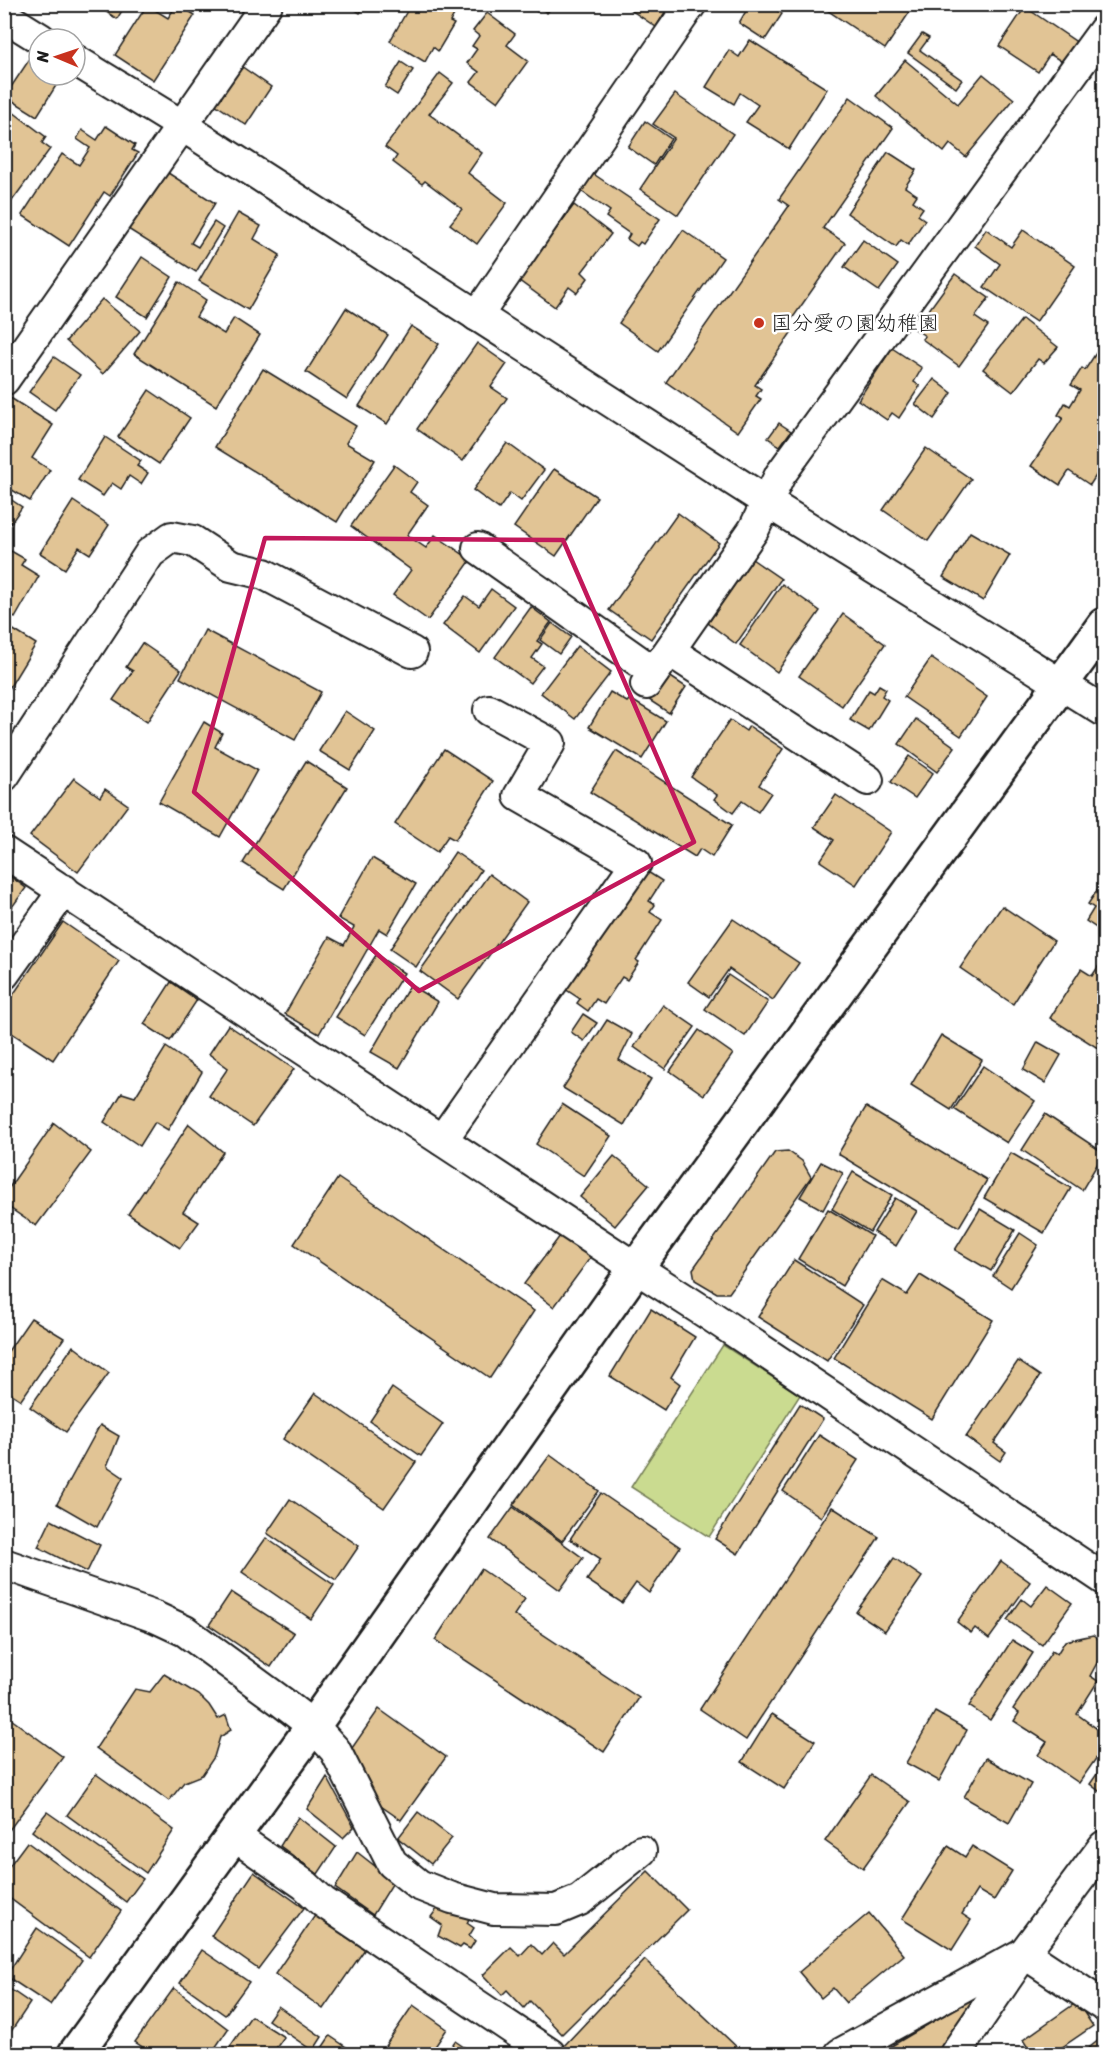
<svg xmlns="http://www.w3.org/2000/svg" width="1109" height="2059" font-family="Sriracha,'Klee One',sans-serif">
	<style>
		.green { fill: #cadb90; stroke: #737c56; stroke-width: 1.5 }
		.building { fill: #e1c495; stroke: #1c1c1c; stroke-width: 1.5 }
		.lines { fill: none; stroke-linecap: round; stroke-linejoin: round }
		.minor-casing { stroke: #1c1c1c; stroke-width: 34 }
		.tertiary-casing { stroke: #1c1c1c; stroke-width: 38 }
		.minor { stroke: #fff; stroke-width: 30 }
		.tertiary { stroke: #fff; stroke-width: 33 }
		.marked { fill: none; stroke: #c2185b; stroke-width: 4.5; stroke-linejoin: round }
		.poi-dot { fill: #c8321e; stroke: #fff; stroke-width: 2 }
		.labels { text-anchor: middle; stroke-width: 5; stroke-linejoin: round; paint-order: stroke }
		.poi-label { font-size: 21px; fill: #1c1c1c; stroke: #fff; text-anchor: start }
	</style>
	<rect width="100%" height="100%" fill="#fff"/>
	<filter id="ink" filterUnits="userSpaceOnUse"><feTurbulence type="fractalNoise" baseFrequency=".0167" numOctaves="2"/><feDisplacementMap in="SourceGraphic" scale="12" xChannelSelector="R" yChannelSelector="G"/><feConvolveMatrix kernelMatrix="1 2 1 2 8 2 1 2 1" color-interpolation-filters="sRGB"/></filter>
	<g filter="url(#ink)">
		<path class="green" d="M723,1345l77,50 -91,142 -78,-50z"/>
		<g class="building">
			<path d="M94,4h32l-9,15z"/>
			<path d="M177,4l18,11 -42,65 -38,-25 32,-50 21,13z"/>
			<path d="M347,4h25l-3,6 -5,-3 -4,6z"/>
			<path d="M411,4h49l-10,18 4,2 -16,27 -5,-4 -8,15 -35,-21z"/>
			<path d="M528,4h26l-7,9 -7,-5 -3,4z"/>
			<path d="M622,4h48l-14,23z"/>
			<path d="M750,4h17l15,10 -17,26 -26,-17z"/>
			<path d="M827,4h88l-30,45 -61,-41z"/>
			<path d="M1025,7l53,36 -14,20 -14,-9 -12,18 -39,-26z"/>
			<path d="M487,13l28,21 -8,11 21,16 -30,41 -27,-20 8,-10 -12,-9 10,-14 -5,-3 7,-10 -6,-5z"/>
			<path d="M922,34l7,4 -9,12 42,30 -6,8 -48,-35z"/>
			<path d="M750,40l77,49 -38,60 -43,-27 12,-17 -18,-12 -6,11 -28,-17 23,-37 10,7z"/>
			<path d="M31,57l8,5v13l23,1 -25,40 -32,-20z"/>
			<path d="M231,59l40,28 -25,38 -40,-27z"/>
			<path d="M905,60l53,44 25,-30 31,25 -48,58 -16,-13 -6,8 -68,-56z"/>
			<path d="M401,62l12,8 -16,25 -12,-8z"/>
			<path d="M440,73l13,10 -24,31 53,39 -14,20 39,30 -30,41 -27,-20 12,-15 -37,-28 -3,3 -29,-22 4,-6 -12,-9z"/>
			<path d="M675,94l58,40 -55,81 -38,-26 34,-51 -21,-14z"/>
			<path d="M850,97l43,31 -70,100 22,15 -58,83 6,4 -38,55 6,4 -5,7 5,3 -23,33 -72,-50 123,-176 -10,-7z"/>
			<path d="M5,106l41,31 -4,6 8,6 -44,60 -2,-1z"/>
			<path d="M645,121l26,18 -17,26 -26,-18z"/>
			<path d="M106,126l29,19 -3,5 6,3 -28,43 -6,-4 -35,54 -47,-31 40,-61 17,11 11,-17 -13,-9 5,-9 15,10z"/>
			<path d="M888,152l28,18 -11,17 12,8 -4,6 10,7 -5,7 7,5 -17,25 -7,-5 -5,7 -49,-34z"/>
			<path d="M165,171l50,32 -24,40 7,4 16,-25 9,6 -27,44 -68,-43z"/>
			<path d="M592,173l68,46 -17,25 -3,-2 -3,4 -10,-7 3,-5 -24,-17 4,-6 -29,-20z"/>
			<path d="M574,205l37,29 -29,38 6,6 -11,15 -8,-6 -14,20 -37,-27z"/>
			<path d="M238,213l23,13 -7,13 26,16 -32,55 -49,-29z"/>
			<path d="M986,229l25,18 12,-17 52,36 -39,56 -52,-35 16,-23 -25,-18z"/>
			<path d="M683,230l40,28 -65,93 -39,-28z"/>
			<path d="M863,240l35,25 -19,26 -35,-24z"/>
			<path d="M142,257l30,20 -25,40 -31,-20z"/>
			<path d="M955,274l34,24 -14,19 13,9 -29,40 -37,-27 3,-3 -10,-7z"/>
			<path d="M179,282l27,18 -10,17 28,17 10,-16 26,17 -44,71 -82,-52z"/>
			<path d="M102,299l38,32 -37,43 -37,-33z"/>
			<path d="M346,308l42,27 -41,64 -41,-27z"/>
			<path d="M1022,319l36,28 -14,16 -6,-4 -25,33 -30,-23z"/>
			<path d="M411,326l28,18 -52,80 -28,-18z"/>
			<path d="M477,343l30,21 -16,23 16,11 -44,63 -46,-32z"/>
			<path d="M892,348l30,20 -8,14 6,4 -21,32 -7,-5 -5,7 -29,-20z"/>
			<path d="M1104,352v111l-14,22 -21,-14 -9,14 -29,-19 32,-48 -5,-3 7,-12 5,3 10,-16 -9,-5 11,-17 3,2 11,-17 5,3z"/>
			<path d="M54,357l26,18 -25,35 -26,-18z"/>
			<path d="M263,369l93,57 -10,17 29,17 -38,62 -122,-75z"/>
			<path d="M934,379l18,14 -18,26 -19,-15z"/>
			<path d="M149,390l41,28 -31,46 -41,-27z"/>
			<path d="M9,397l44,28 -21,33 18,12 -20,31 -26,-16v-81z"/>
			<path d="M779,423l12,8 -11,15 -12,-8z"/>
			<path d="M105,437l36,24 -4,5 11,7 -7,11 -12,-8 -8,13 -9,-6 -9,13 -25,-16z"/>
			<path d="M507,443l37,27 -23,31 -11,-8 -11,16 -26,-19z"/>
			<path d="M926,448l45,31 -43,62 -45,-31z"/>
			<path d="M394,465l23,17 -7,10 18,13 -21,30 19,13 9,-13 36,25 -43,60 -35,-25 18,-25 -60,-44z"/>
			<path d="M554,469l43,28 -41,59 -42,-29z"/>
			<path d="M4,495l18,12 -18,26z"/>
			<path d="M73,501l36,24 -19,29 -11,-7 -14,22 -25,-16z"/>
			<path d="M678,513l41,30 -68,96 -42,-29z"/>
			<path d="M970,532l40,23 -27,46 -40,-24z"/>
			<path d="M4,547l21,12 -4,6 18,11 -24,42 -11,-7z"/>
			<path d="M752,559l29,20 -45,65 -28,-21z"/>
			<path d="M782,584l38,27 -43,61 -37,-27z"/>
			<path d="M491,589l23,17 -34,47 -37,-28 22,-29 14,10z"/>
			<path d="M531,607l20,15 -14,19 5,3 -10,14 11,8 -13,17 -35,-26z"/>
			<path d="M843,614l42,30 -43,62 -43,-30z"/>
			<path d="M552,623l19,14 -12,17 -19,-14z"/>
			<path d="M4,624l32,20 -28,46 -4,-2z"/>
			<path d="M205,630l116,62 -26,48 -115,-62z"/>
			<path d="M142,643l39,27 -34,52 -34,-22 20,-29 -7,-4z"/>
			<path d="M577,646l34,26 -36,47 -34,-26z"/>
			<path d="M931,658l56,39 -26,39 -57,-39z"/>
			<path d="M663,672l23,15 -17,26 -23,-15z"/>
			<path d="M879,685l7,4 -4,7 6,4 -19,31 -19,-11 19,-30 5,3z"/>
			<path d="M610,692l17,10 3,-3 36,22 -24,38 -53,-32z"/>
			<path d="M345,711l30,20 -25,39 -31,-19z"/>
			<path d="M916,719l39,28 -18,25 -38,-28z"/>
			<path d="M730,720l16,11 3,-5 34,23 -24,36 12,8 -13,19 -16,-11 -9,12 -19,-14 3,-4 -26,-18z"/>
			<path d="M204,722l18,11 -7,14 42,23 -37,67 -61,-35z"/>
			<path d="M444,749l49,32 -38,59 -7,-4 -11,16 -42,-28z"/>
			<path d="M616,751l116,74 -20,32 -12,-8 -5,8 -105,-65z"/>
			<path d="M909,756l24,17 -18,25 -24,-16z"/>
			<path d="M306,761l41,26 -63,102 -41,-26z"/>
			<path d="M74,778l26,19 5,-8 23,16 -50,67 -48,-36z"/>
			<path d="M836,795l55,37 -35,53 -36,-24 14,-21 -20,-13z"/>
			<path d="M455,852l26,18 -65,97 -26,-18z"/>
			<path d="M372,858l44,26 -29,50 -8,-5 -60,105 -34,-20 44,-77 15,8 10,-18 -16,-9z"/>
			<path d="M640,867l22,14 -13,20 6,4 -5,7 12,8 -26,40 3,2 -12,18 -5,-3 -18,27 -8,-5 -8,12 -11,-8 3,-4 -18,-12z"/>
			<path d="M4,872l22,16 -22,30z"/>
			<path d="M489,874l38,28 -69,97 -38,-28z"/>
			<path d="M1104,880v53l-18,-12 8,-13 -6,-4z"/>
			<path d="M1002,906l52,35 -41,63 -53,-36z"/>
			<path d="M733,919l66,44 -26,37 -44,-31 -20,28 -21,-15z"/>
			<path d="M63,922l56,39 -66,99 -49,-32v-20z"/>
			<path d="M376,955l28,18 -39,62 -29,-18z"/>
			<path d="M1100,964l4,2v86l-54,-34 31,-49 11,7z"/>
			<path d="M728,975l40,27 -23,34 -40,-27z"/>
			<path d="M171,982l26,18 -27,41 -26,-17z"/>
			<path d="M410,985l28,17 -39,66 -28,-16z"/>
			<path d="M663,1005l32,22 -30,42 -31,-22z"/>
			<path d="M583,1014l14,9 -13,18 -13,-9z"/>
			<path d="M607,1020l25,14 -13,26 32,19 -27,46 -61,-37z"/>
			<path d="M228,1025l66,44 -41,57 -44,-30 19,-28 -19,-14z"/>
			<path d="M699,1030l34,24 -29,41 -34,-24z"/>
			<path d="M941,1035l41,25 -31,50 -40,-25z"/>
			<path d="M1038,1042l23,13 -16,28 -22,-13z"/>
			<path d="M166,1047l36,25 -34,58 -13,-8 -15,24 -36,-24 18,-29 13,4z"/>
			<path d="M983,1066l52,35 -28,42 -53,-34z"/>
			<path d="M562,1104l49,32 -27,40 -48,-32z"/>
			<path d="M866,1107l121,73 -28,47 -121,-73z"/>
			<path d="M1045,1114l59,39 -22,37 -60,-40z"/>
			<path d="M54,1123l37,29 -55,74 -32,-22v-9z"/>
			<path d="M189,1124l34,28 -40,60 16,10 -19,26 -52,-34z"/>
			<path d="M788,1151l14,10 9,16 -82,116h-12l-22,-13 -2,-11 82,-117z"/>
			<path d="M1011,1153l60,35 -27,45 -60,-35z"/>
			<path d="M614,1156l35,29 -34,41 -35,-29z"/>
			<path d="M821,1162l22,11 -20,37 -23,-13z"/>
			<path d="M853,1172l39,23 -22,37 -38,-23z"/>
			<path d="M338,1178l196,133 -44,67 -196,-134z"/>
			<path d="M895,1198l22,13 -21,35 -22,-14z"/>
			<path d="M828,1209l44,27 -30,50 -44,-27z"/>
			<path d="M980,1209l35,21 -24,41 -36,-21z"/>
			<path d="M563,1232l30,22 -39,53 -30,-23z"/>
			<path d="M1020,1233l18,12 -27,43 -18,-12z"/>
			<path d="M794,1260l69,45 -36,56 -69,-44z"/>
			<path d="M920,1275l73,45 -61,99 -98,-61 48,-78 25,15z"/>
			<path d="M651,1309l44,28 -24,40 9,7 -16,26 -54,-34z"/>
			<path d="M31,1318l33,20 -43,62 -17,-11v-32z"/>
			<path d="M73,1346l36,27 -43,59 -36,-25z"/>
			<path d="M1018,1361l22,15 -46,67 12,9 -6,9 -34,-24z"/>
			<path d="M392,1388l51,36 -22,32 -51,-35z"/>
			<path d="M315,1393l101,69 -32,46 -101,-69z"/>
			<path d="M800,1404l23,15 -85,135 -23,-15z"/>
			<path d="M100,1425l19,11 -12,30 16,11 -26,50 -40,-23z"/>
			<path d="M819,1435l39,25 -37,57 -38,-26z"/>
			<path d="M550,1455l49,36 -37,50 -49,-36z"/>
			<path d="M601,1493l79,54 -31,46 -13,-10 -14,20 -35,-23 14,-21 -31,-20z"/>
			<path d="M290,1499l69,47 -23,34 -69,-47z"/>
			<path d="M513,1507l70,51 -23,32 -70,-51z"/>
			<path d="M832,1507l47,30 -133,203 -46,-31z"/>
			<path d="M51,1520l49,25 -13,27 -49,-25z"/>
			<path d="M266,1538l68,47 -23,34 -69,-47z"/>
			<path d="M894,1558l28,19 -37,54 -29,-19z"/>
			<path d="M1001,1561l29,21 -41,57 -14,-11 -4,5 -14,-11z"/>
			<path d="M481,1569l44,30 -11,16 125,83 -35,54 -169,-112z"/>
			<path d="M1047,1585l25,18 -30,42 -35,-25 15,-21 9,7z"/>
			<path d="M231,1592l63,41 -23,34 -62,-42z"/>
			<path d="M1093,1635l11,8v7l-14,26 8,5 -21,33 27,20v13l-25,36 -41,-28 9,-13 -33,-21 5,-8 -6,-4 39,-58 5,3 8,-13z"/>
			<path d="M1012,1640l21,13 -43,67 -21,-14z"/>
			<path d="M164,1674l35,21 10,10 9,14 8,-4 5,15 -11,7 -6,20 -12,18 -18,7 -15,19 -73,-53 39,-59 15,3z"/>
			<path d="M379,1709l67,48 -45,63 -23,-16 -26,-56z"/>
			<path d="M935,1712l32,18 -28,51 -33,-18z"/>
			<path d="M4,1714l59,43 -59,80z"/>
			<path d="M772,1714l43,27 -31,48 -42,-27z"/>
			<path d="M986,1758l45,26 -22,39 -45,-26z"/>
			<path d="M1104,1764v31l-14,-11z"/>
			<path d="M96,1774l78,56 -28,43 -79,-58z"/>
			<path d="M871,1775l39,27 -47,66 -38,-27z"/>
			<path d="M327,1777l27,50 -11,11 -36,-29z"/>
			<path d="M47,1812l96,67 -17,23 -94,-71z"/>
			<path d="M418,1812l34,26 -21,26 -33,-26z"/>
			<path d="M298,1817l38,30 -18,27 -38,-28z"/>
			<path d="M27,1842l94,69 -32,46 -85,-63v-21z"/>
			<path d="M948,1846l17,11 7,-11 40,25 -18,29 -17,-10 -15,24 9,6 -19,30 -50,-31z"/>
			<path d="M357,1852l37,29 -21,34 -38,-27z"/>
			<path d="M648,1871l39,39 -125,124 -32,-33 -6,7 -17,-18 -5,5 -19,-20 28,-28 9,9 11,-12 11,11 11,-12 11,11z"/>
			<path d="M254,1872l50,36 -46,61 -47,-33z"/>
			<path d="M439,1906l16,4 14,9 -2,4 7,5 -5,8 6,5 -5,8 -7,-4 -3,3 -22,-12 4,-11 -11,-8z"/>
			<path d="M869,1913l35,42 -58,48 -13,-15 -12,10 -22,-26z"/>
			<path d="M316,1914l49,35 -42,60 -48,-35z"/>
			<path d="M37,1928l45,32 -32,45 -44,-29z"/>
			<path d="M202,1950l47,32 -24,33 -45,-32z"/>
			<path d="M645,1960l97,92 -2,2h-171l-7,-6z"/>
			<path d="M4,1985l26,18 -26,39z"/>
			<path d="M174,1988l54,41 -17,25h-58l-18,-12z"/>
			<path d="M990,1988l-47,66h-65z"/>
			<path d="M1077,2002l16,24 -41,28h-20l-9,-14z"/>
			<path d="M413,2005l34,24 -17,25h-33l-12,-8z"/>
			<path d="M278,2006l44,31 -9,14 -45,-31z"/>
			<path d="M251,2016l33,21 -12,17h-47z"/>
			<path d="M330,2036l22,15 -2,3h-32z"/>
			<path d="M1104,2036v18h-23z"/>
			<path d="M455,2041l19,13h-28z"/>
		</g>
		<g class="lines">
			<defs>
				<g id="minor">
					<path d="M4,16l37,23"/>
					<path d="M75,60l106,65 586,377 337,209"/>
					<path d="M477,316l214,-312"/>
					<path d="M4,380l263,-376"/>
					<path d="M478,548l176,124"/>
					<path d="M670,651l198,129"/>
					<path d="M646,684l108,-155 26,-54 324,-445"/>
					<path d="M4,776l146,-223 22,-16 21,4 38,25 33,8 148,78"/>
					<path d="M4,852l632,416 75,48 393,263"/>
					<path d="M4,974l60,-84"/>
					<path d="M442,1140l194,-277 -117,-67 31,-53 -61,-33"/>
					<path d="M4,1564l151,53 30,14 97,71 31,24 22,24 57,113 27,22 33,13 42,11 62,1 24,-10 61,-49"/>
					<path d="M233,1835l72,50 18,17 227,152"/>
					<path d="M840,2054l184,-101 80,53"/>
					<path d="M955,2054l69,-101 80,-107"/>
				</g>
				<path id="tertiary" d="M75,2054l238,-328 323,-458 468,-643"/>
			</defs>
			<use href="#minor" class="minor-casing"/>
			<use href="#tertiary" class="tertiary-casing"/>
			<use href="#minor" class="minor"/>
			<use href="#tertiary" class="tertiary"/>
		</g>
	</g>
	<path class="marked" d="M265,538l298,2 131,302 -275,149 -225,-199z"/>
	<circle class="poi-dot" cx="759" cy="323" r="6"/>
	<g class="labels">
		<g class="poi-label">
			<text x="771" y="330">国分愛の園幼稚園</text>
		</g>
	</g>
	<rect width="1109" height="2059" fill="none" stroke="#fff" stroke-width="24"/>
	<rect x="12" y="12" width="1085" height="2035" fill="none" stroke="#1c1c1c" stroke-width="2" filter="url(#ink)"/>
	<g transform="translate(57 57) rotate(272)"><circle r="28" fill="#ffffff" stroke="#a4a4a4" stroke-width="1.5"/>
	<path d="M0-4.5L10 22L0 15L-10 22Z" fill="#c8321e"/>
	<text y="-9" font-size="16" font-weight="bold" text-anchor="middle" fill="#1c1c1c">N</text>
	</g>
</svg>
